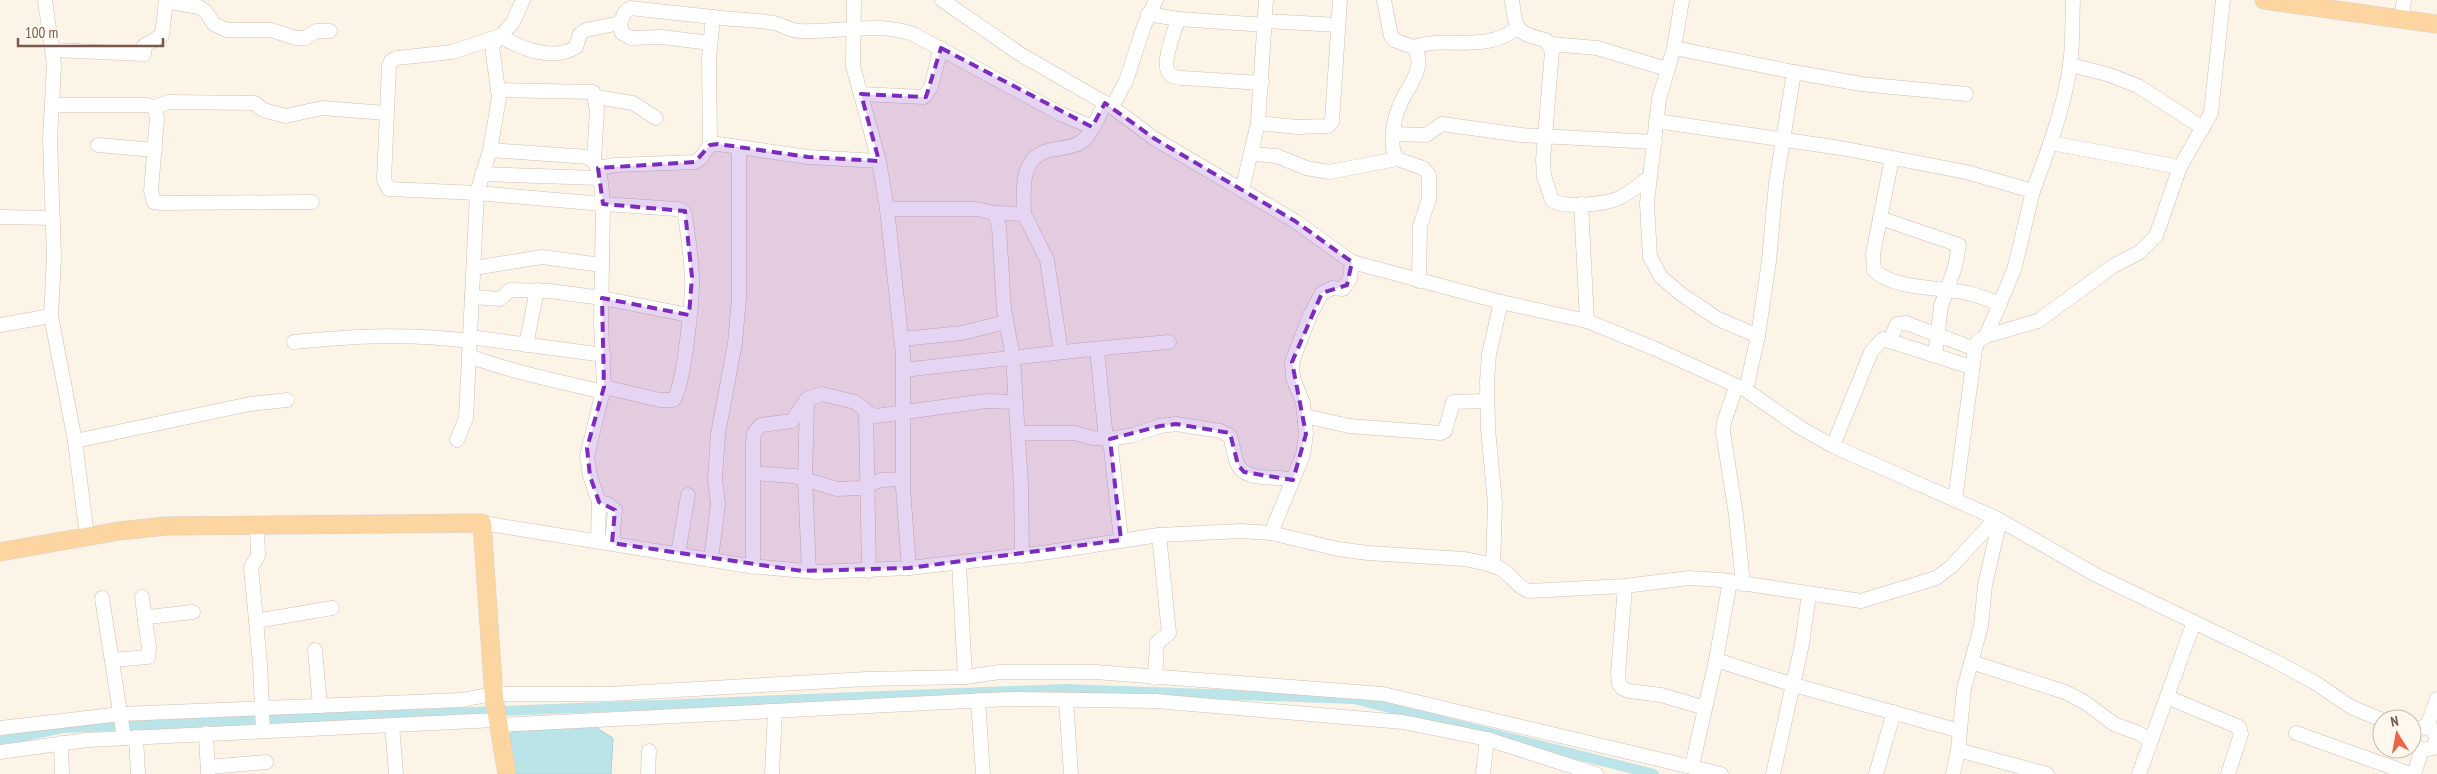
<svg xmlns="http://www.w3.org/2000/svg" width="2437" height="774" font-family="'PT Sans Narrow',sans-serif">
	<style>
		.water { fill: #bbe4e8; stroke: #a1d4da }
		.lines { fill: none; stroke-linecap: round; stroke-linejoin: round }
		.canal { stroke: #bbe4e8; stroke-width: 10 }
		.minor-casing { stroke: #d2bdb0; stroke-width: 15 }
		.major-casing { stroke: #d9d1cd; stroke-width: 19 }
		.minor { stroke: #fff; stroke-width: 14 }
		.major { stroke: #fcd5a0; stroke-width: 18 }
		.marked { fill: #7b2cbf; fill-opacity: 0.2; stroke: #7b2cbf; stroke-width: 4; stroke-dasharray: 10 6; stroke-linejoin: round }
	</style>
	<rect width="100%" height="100%" fill="#fdf4e8"/>
	<path class="water" d="M592,725l21,13 -2,36h-96l-5,-40 9,-7z"/>
	<g class="lines">
		<path class="canal" d="M0,741l63,-13 1002,-39 289,10 300,75"/>
		<defs>
			<g id="minor">
				<path d="M45,0l9,65 -4,74 4,118 -3,59 24,125 12,95"/>
				<path d="M168,0l7,3 24,4 6,4 9,13 12,6h45l25,8h9l11,-7h14"/>
				<path d="M854,0l-1,66 26,95 8,48 16,145v134l6,80"/>
				<path d="M942,0l78,54 92,53 43,32 140,82 57,41 149,40 86,19 71,29 88,40 53,37 34,19 163,72 100,57 177,85 41,22 37,25 31,13"/>
				<path d="M1384,0l7,36 3,4 19,7c16,19 -7,41 -13,58 -6,13 -12,42 -3,54l26,9 6,7v24l-9,27 -1,55"/>
				<path d="M1512,0c4,31 4,33 34,40l6,11 -9,109 1,16 8,24c10,9 57,4 69,-3 10,-5 19,-13 29,-20"/>
				<path d="M1682,0l-8,48 -15,51 -12,104 3,54 11,20 20,17 37,25 40,17"/>
				<path d="M1148,14l30,5 88,6"/>
				<path d="M713,17c20,3 41,2 61,6 9,2 16,8 26,8 38,2 76,-10 113,3l148,80 31,13"/>
				<path d="M1178,19c-3,11 -18,47 -8,55 3,3 8,4 12,4l80,5"/>
				<path d="M2401,19l3,-19"/>
				<path d="M1266,21l72,4"/>
				<path d="M620,23l2,10 9,5 31,-1 48,6"/>
				<path d="M1550,44l47,4 70,21"/>
				<path d="M1413,47c38,-12 69,7 105,-19"/>
				<path d="M1674,48l120,24 -18,111 -7,78 -11,75 -12,54"/>
				<path d="M53,50l91,4v-8l18,-11 4,-35"/>
				<path d="M2070,65l37,9 31,12 65,42"/>
				<path d="M1794,72l67,12 105,10"/>
				<path d="M498,90l95,2 4,17 -3,51"/>
				<path d="M861,94l63,3 7,-10 10,-39"/>
				<path d="M596,97l37,6 23,15"/>
				<path d="M52,105h94l8,2 3,11 -6,73 3,11 7,1 151,-1"/>
				<path d="M154,107l15,-5 86,1 8,7 23,6 36,-8 64,5"/>
				<path d="M1112,107l14,-26 18,-55 12,-26"/>
				<path d="M1656,121l185,27 125,24 67,19 -19,79 -28,66 -8,5 -3,8 -20,151"/>
				<path d="M1258,123l39,4 31,-1 4,-4 8,-122"/>
				<path d="M1394,134l32,1 16,-11 79,11 134,7"/>
				<path d="M2051,143l129,24"/>
				<path d="M98,145l57,5"/>
				<path d="M490,150l98,7c15,9 13,32 15,47l74,5 6,2 2,4c3,20 6,41 7,61 1,18 -8,114 -19,124h-13l-56,-13"/>
				<path d="M1252,154l25,2 29,12 23,4 68,-13"/>
				<path d="M1892,158l-19,96 1,16c20,20 67,17 93,23 11,2 22,7 33,11"/>
				<path d="M598,168l17,-3 80,-3 5,-3 10,-14 8,-1 90,13 71,4"/>
				<path d="M482,174l117,4"/>
				<path d="M1242,190l16,-67 8,-123"/>
				<path d="M2033,191c15,-41 31,-82 37,-126 3,-21 2,-43 3,-65"/>
				<path d="M1581,204l6,117"/>
				<path d="M887,209h89l19,4 29,1 23,46 14,92"/>
				<path d="M995,213l4,14 5,82 9,49 8,127 1,71"/>
				<path d="M1024,214c-1,-25 -4,-58 27,-64 9,-2 21,-2 30,-8 11,-7 18,-28 24,-39"/>
				<path d="M0,217l53,1"/>
				<path d="M1880,218l79,27 -4,22 -14,39 -6,49"/>
				<path d="M474,268l68,-11 60,8"/>
				<path d="M472,297l28,2 10,-9 40,1 52,7 87,17"/>
				<path d="M0,325l51,-9"/>
				<path d="M1986,336l52,-15 75,-55 27,-14 16,-16 24,-69 31,-54 12,-113"/>
				<path d="M470,337l134,18"/>
				<path d="M902,339l60,-6 44,-11"/>
				<path d="M1890,340l7,-16 9,-1 69,26"/>
				<path d="M294,342c61,-6 115,-9 176,-1"/>
				<path d="M526,345l11,-55"/>
				<path d="M1097,349l9,90"/>
				<path d="M469,356c43,16 89,25 134,36"/>
				<path d="M903,370l179,-20 87,-8"/>
				<path d="M1736,387l-12,35 -1,10 13,83 7,69"/>
				<path d="M807,400l-2,79 4,92"/>
				<path d="M866,411l3,160"/>
				<path d="M1305,416l44,10 92,7 4,-2 8,-29 34,-1"/>
				<path d="M1018,433h57l18,5 17,1 23,-4 27,-9 16,-2 44,7 10,5c3,9 4,19 7,27 8,20 39,12 56,17"/>
				<path d="M1110,439l11,101"/>
				<path d="M457,440l9,-22 11,-225 13,-43 9,-52 -7,-52 21,-24 10,-22"/>
				<path d="M75,441l175,-37 37,-4"/>
				<path d="M1833,446l38,-94 12,-13 88,28"/>
				<path d="M753,473l41,3 43,13 23,-1 21,-8 22,-1"/>
				<path d="M599,502l9,2 7,6 -3,33"/>
				<path d="M2000,520l-15,65 -4,41 -17,63 -6,61 89,24"/>
				<path d="M482,523l267,43 68,6 92,-4 140,-16 110,-17 82,-4 30,2 67,16 30,4 97,6c12,3 28,4 39,12 10,7 13,16 25,20l96,-5 64,-8 32,2 140,21 75,-23 16,-12 44,-48"/>
				<path d="M257,524l1,32 -7,11 9,97 3,67"/>
				<path d="M1271,533l32,-78 3,-21 -3,-31 -10,-25 -1,-16 18,-47 12,-22 10,-5 11,1 7,-10 2,-17"/>
				<path d="M598,541l1,-39 -9,-26 -3,-20 17,-69 -3,-64 2,-119 -126,-11 -88,-4 -5,-9 5,-114 2,-5 6,-3 55,-6 48,-16c20,12 53,26 76,11l4,-13 6,-4 34,-7 5,-11 5,-4 83,9 -4,41 1,87"/>
				<path d="M678,554l10,-59"/>
				<path d="M711,560l7,-56 -3,-25 3,-45 17,-91 4,-45v-151"/>
				<path d="M959,563l6,114"/>
				<path d="M1493,566l2,-63 -7,-74 -1,-48 2,-27 12,-52"/>
				<path d="M753,567v-124l1,-10 7,-8 31,-4 15,-22 15,-5 33,8 15,12 6,2 110,-15 30,1"/>
				<path d="M1625,586l-7,88 1,10 3,4 7,3 32,4 44,13"/>
				<path d="M142,597l3,23"/>
				<path d="M102,598l22,140"/>
				<path d="M256,621l76,-13"/>
				<path d="M315,650l5,56"/>
				<path d="M112,660l36,-3 1,-10 -4,-27 3,-3 45,-5"/>
				<path d="M1716,660l78,25 166,46"/>
				<path d="M1971,662l94,30 21,11 28,21 24,9 13,7"/>
				<path d="M1155,678l2,-35 12,-10 -10,-98"/>
				<path d="M2167,697l72,30 2,7 -13,40"/>
				<path d="M978,700l5,74"/>
				<path d="M1066,700l5,74"/>
				<path d="M392,725l4,49"/>
				<path d="M497,725l511,-26 147,2 248,21 84,17 109,35"/>
				<path d="M2427,726l10,-27"/>
				<path d="M0,728l121,-14 341,-14 31,-6h116l258,-15 98,-2 35,-5h95l288,22 338,80"/>
				<path d="M206,733l2,41"/>
				<path d="M2296,733l115,41"/>
				<path d="M136,737l2,37"/>
				<path d="M2437,738l-5,-9 -10,-2c-12,6 -12,18 0,23l11,-2 4,-9"/>
				<path d="M61,743l1,31"/>
				<path d="M0,752l87,-12 409,-20"/>
				<path d="M1692,766l24,-106 14,-79"/>
				<path d="M208,767l58,-5"/>
				<path d="M648,774l1,-23"/>
				<path d="M772,774l3,-63"/>
				<path d="M1483,774l4,-35"/>
				<path d="M1773,774l29,-130 7,-50"/>
				<path d="M1876,774l18,-62"/>
				<path d="M1953,774l5,-24"/>
				<path d="M2139,774l55,-152"/>
				<path d="M2414,774l8,-24"/>
			</g>
			<g id="major">
				<path d="M2264,0l173,24"/>
				<path d="M0,552l119,-21 47,-5 316,-3 12,175 13,76"/>
			</g>
		</defs>
		<use href="#minor" class="minor-casing"/>
		<use href="#major" class="major-casing"/>
		<use href="#minor" class="minor"/>
		<use href="#major" class="major"/>
	</g>
	<path class="marked" d="M941,48l151,79 13,-24 50,36 140,82 57,41 -5,23 -25,8 -30,69 14,72 -13,46 -49,-8 -6,-7 -8,-32 -54,-9 -16,2 -50,13 11,101 -212,28 -107,3 -190,-28 3,-33 -16,-8 -9,-26 -3,-28 17,-61 -2,-89 87,17 3,-38 -7,-66 -82,-7 -5,-36 97,-6 15,-17 8,-1 90,13 71,4 -18,-67 65,3z"/>
	<g transform="translate(2397 734) rotate(349)"><circle r="24" fill="#fff8ef" stroke="#c9b8ad"/>
	<path d="M0-4L9 19L0 12L-9 19Z" fill="#e9664b"/>
	<text y="-8" font-size="14" font-weight="bold" text-anchor="middle" fill="#78594b">N</text>
	</g>
	<path d="M18 38v8h145v-8" fill="none" stroke="#78594b" stroke-width="2.5"/>
	<text x="25" y="38" font-size="15" fill="#78594b" stroke="#fff8ef" stroke-width="4" paint-order="stroke">100 m</text>
</svg>
